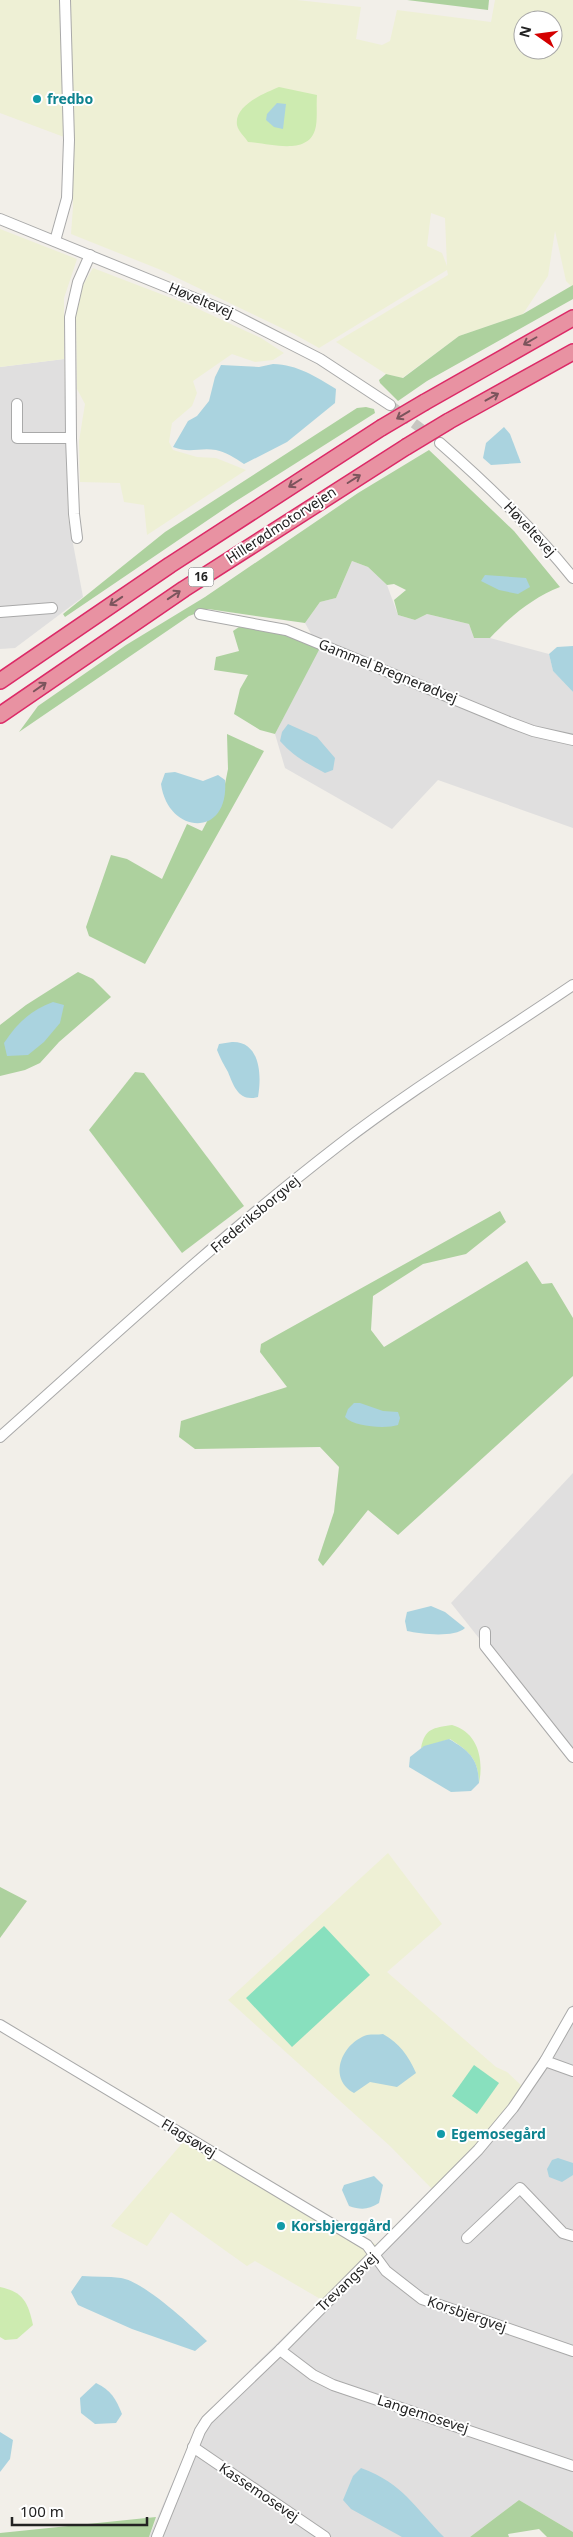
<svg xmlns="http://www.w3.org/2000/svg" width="573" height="2537" font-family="'Noto Sans',sans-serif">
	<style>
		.residential { fill: #e0dfdf }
		.farmland { fill: #eef0d5; fill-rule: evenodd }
		.grass { fill: #cdebb0 }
		.forest { fill: #add19e }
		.pitch { fill: #88e0be }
		.water { fill: #aad3df }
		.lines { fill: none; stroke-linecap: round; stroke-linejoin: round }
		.minor-tunnel { stroke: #c8c6c1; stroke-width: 10; stroke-dasharray: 10 5; stroke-linecap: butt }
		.minor-casing { stroke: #a9a9a9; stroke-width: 12 }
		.highway-casing { stroke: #dc2a67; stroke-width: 18 }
		.minor { stroke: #fff; stroke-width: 10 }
		.highway { stroke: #e892a2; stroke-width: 15 }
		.highway-bridge-casing { stroke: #dc2a67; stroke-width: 18; stroke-linecap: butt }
		.highway-bridge { stroke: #e892a2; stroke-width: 15 }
		.oneway { stroke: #7b545c }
		.culture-dot { fill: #0f9aa8; stroke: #fff; stroke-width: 2 }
		.labels { text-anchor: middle; stroke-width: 4; stroke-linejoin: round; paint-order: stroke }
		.shield { fill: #fff; stroke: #646464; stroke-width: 1 }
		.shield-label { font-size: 12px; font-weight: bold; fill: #222 }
		.culture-label { font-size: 14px; font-weight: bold; fill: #0d838f; stroke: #fff; text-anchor: start }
		.street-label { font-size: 14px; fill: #222; stroke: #fff }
	</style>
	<rect width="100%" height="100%" fill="#f2efe9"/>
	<g class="residential">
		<path d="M64,359l4,158 15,80 -68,51 -15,1v-282z"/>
		<path d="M352,561l16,6 19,18 11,30 17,5 12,-6 42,10 5,14h16l59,16 4,17 20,21v136l-135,-48 -46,49 -107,-61 -10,-34 44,-86 -14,-25 15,-21 16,-4z"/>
		<path d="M573,1473v283l-122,-153z"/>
		<path d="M573,2004v528l-54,-32 -49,37h-321l51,-118 276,-271 67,-89z"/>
	</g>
	<g class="farmland">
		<path d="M0,0h297l64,7 -5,32 26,6 8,-4 7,-31 94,12 4,-22h78v285l-2,1 -5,-5 -11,-50 -7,45 -25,38 -64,22 -57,42 -16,-4 -50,-32 112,-67 -1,-5 -128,78 -25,-14 -133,-64 -90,-36 2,-27 -1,-67 -72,-27zM523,20h30v30h-30zM431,213l14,5 2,48 -5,-13 -15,-7z"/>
		<path d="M0,229l77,30 -13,39v61l-64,8z"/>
		<path d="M93,268l99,38 69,32 23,15 -11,7 -18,2 -23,-8 -39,27 4,12 -5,13 -20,17 -3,19 4,8 24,7 19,1 30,12 -99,65 -3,-30 -20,-3 -4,-19 -40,-1 -1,-41 6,-37 -8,-15 -1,-74 7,-30z"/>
		<path d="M388,1853l54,71 -55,48 109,95 11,5 15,14 -46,62 -43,42 -43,-44 -162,-146z"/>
		<path d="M191,2133l186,112 -55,55 -67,-39 -8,5 -76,-54 -24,34 -36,-20z"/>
	</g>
	<g class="grass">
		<path d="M279,87l38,8c-1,11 1,25 -2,35 -8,26 -46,13 -67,12 -3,-5 -10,-11 -11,-17 -3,-20 28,-32 42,-38z"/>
		<path d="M452,1725c26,7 32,35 27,58 -1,-24 -9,-31 -29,-44l-29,9c4,-20 12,-20 31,-23z"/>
		<path d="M0,2287c24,5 28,16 33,38l-16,14 -12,1 -5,-3z"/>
	</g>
	<g class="forest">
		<path d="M407,0h82l-1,10z"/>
		<path d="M573,285v14l-146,82 -29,20 -18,-18 -1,-3 7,-6 17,4 56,-42 64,-22z"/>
		<path d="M366,407l8,2 1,4 -142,90 -168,114 -2,-3 102,-82 192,-124z"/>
		<path d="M429,450l85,81 46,56c-28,11 -49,29 -70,51h-16l-5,-14 -42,-10 -12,6 -17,-5 -4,-15 12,-10 -12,-6 -7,1 -19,-18 -16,-6 -16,37 -16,4 -15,21 -97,-14 -19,7 -170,116 19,-26 88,-61 79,-48 153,-104z"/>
		<path d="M239,627l39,5 42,16 -45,86 -15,-4 -26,-16 6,-25 8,-14 -34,-5 2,-13 23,-6 -6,-20z"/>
		<path d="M227,734l37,17 -119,213 -56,-28 -3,-9 25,-72 16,4 35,20 25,-55 15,7 22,-42 4,-20z"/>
		<path d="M78,972l15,7 18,18 -52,45 -19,21 -15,7 -25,6v-51l26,-20z"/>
		<path d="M135,1072l9,1 100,133 -62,47 -93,-123z"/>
		<path d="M500,1211l6,11 -40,32 -43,10 -50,32 -2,34 13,17 143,-86 15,23 10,-1 21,35v58l-175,159 -30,-25 -45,56 -5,-6 16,-48 5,-45 -19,-20 -125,2 -16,-12 2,-16 106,-34 -27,-35 1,-8z"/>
		<path d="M0,1887l27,14 -27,37z"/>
		<path d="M519,2500l54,32v5h-26l-8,-8 -31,5 1,3h-39z"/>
		<path d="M156,2517l-7,20h-149v-4z"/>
	</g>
	<g class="pitch">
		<path d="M324,1926l46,49 -78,72 -46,-49z"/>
		<path d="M474,2065l25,18 -22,31 -25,-18z"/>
	</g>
	<g class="water">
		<path d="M277,103l9,1 -3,25 -9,-2 -8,-7 1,-6z"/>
		<path d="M273,364c25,1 42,12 63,25l-1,14 -48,39 -43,22c-9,-6 -18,-12 -28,-14 -17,-3 -25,4 -43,-3l15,-26 9,-5 12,-15 6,-24 6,-12 38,2z"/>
		<path d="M504,427l6,7 11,29 -30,2 -8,-7 3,-15z"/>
		<path d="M485,575l41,3 4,9 -12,7 -19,-4 -18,-9z"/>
		<path d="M573,646v46l-20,-21 -4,-17 8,-7z"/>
		<path d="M288,724l29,13 18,21 -2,12 -8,3c-17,-9 -32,-17 -45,-32l2,-9z"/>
		<path d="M175,772l28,9 15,-6 7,5c5,59 -57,55 -64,4l4,-11z"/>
		<path d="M53,1002l11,3 -4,18 -16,19 -16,13 -21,1 -3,-13c13,-20 27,-33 49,-41z"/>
		<path d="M232,1042c28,-1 30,33 26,55 -19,5 -24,-10 -30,-25 -4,-7 -8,-14 -11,-22l2,-6z"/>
		<path d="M354,1403h6l23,8 15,1 2,6 -2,7c-12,4 -44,2 -53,-8l3,-8z"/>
		<path d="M431,1606l14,6 20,16c-11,10 -44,6 -58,3l-2,-10 2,-9z"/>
		<path d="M449,1739c20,12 29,19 30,44l-8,8 -20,1 -42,-25 1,-10 14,-11z"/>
		<path d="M383,2034c17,10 25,21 33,39l-19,14 -27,-5 -16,11c-27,-15 -12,-50 13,-58 5,-1 11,0 16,-1z"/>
		<path d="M558,2158l15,5v12l-11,7 -13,-5 -2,-8 5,-9z"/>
		<path d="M374,2176l9,9 -4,18c-11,7 -18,7 -30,3l-7,-16 2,-5z"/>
		<path d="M82,2276c13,1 26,0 39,2 22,3 70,47 86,63l-12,10 -63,-22 -54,-24 -7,-13z"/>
		<path d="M96,2383c15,7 20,16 26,31l-6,9 -21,1 -14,-11 -1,-15z"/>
		<path d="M0,2432l13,8 -3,19 -10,13z"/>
		<path d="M361,2468c43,16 53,39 83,69h-42l-51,-28 -8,-9 10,-24z"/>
	</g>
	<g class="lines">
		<path class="minor-tunnel" d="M390,405l50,38"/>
		<defs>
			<g id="minor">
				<path d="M0,219l226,92 94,48 70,46"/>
				<path d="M55,241l12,-43 2,-58 -4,-140"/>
				<path d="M17,404v34h54"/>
				<path d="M440,443c48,42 93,85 133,135"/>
				<path d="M77,538l-3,-24 -3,-76 -1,-121 8,-35 12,-27"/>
				<path d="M0,612l52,-4"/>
				<path d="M200,614l86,16 223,92 24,9 40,9"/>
				<path d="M0,1437c111,-99 221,-201 339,-292 74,-57 156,-107 234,-160"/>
				<path d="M485,1632v14l88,111"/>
				<path d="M0,2025l367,220 19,26 36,28 151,52"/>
				<path d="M545,2061l28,10"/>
				<path d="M467,2238l53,-50 43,45 10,3"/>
				<path d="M280,2350l33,25 20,10 240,81"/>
				<path d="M193,2447l132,90"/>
				<path d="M157,2537l43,-106 7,-11 73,-70 198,-200 35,-42 32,-47 28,-49"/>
			</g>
			<g id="highway">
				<path d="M425,402l148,-84"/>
				<path d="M449,421l124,-69"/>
				<path d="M0,681l170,-116 211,-137"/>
				<path d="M0,715l184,-126 222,-142"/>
			</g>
		</defs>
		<use href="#minor" class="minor-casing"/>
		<use href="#highway" class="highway-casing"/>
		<use href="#minor" class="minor"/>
		<use href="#highway" class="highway"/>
		<defs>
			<g id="highway-bridge">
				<path d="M381,428l44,-26"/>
				<path d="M406,447l43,-26"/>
			</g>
		</defs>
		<use href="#highway-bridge" class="highway-bridge-casing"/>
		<use href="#highway-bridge" class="highway-bridge"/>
	</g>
	<defs><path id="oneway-shaft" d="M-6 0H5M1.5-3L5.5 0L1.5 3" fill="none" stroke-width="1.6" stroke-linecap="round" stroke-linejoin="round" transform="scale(1.25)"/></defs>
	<g class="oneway">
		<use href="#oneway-shaft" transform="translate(530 341) rotate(150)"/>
		<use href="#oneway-shaft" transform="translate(492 397) rotate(-29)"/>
		<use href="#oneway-shaft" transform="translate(403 415) rotate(149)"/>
		<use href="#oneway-shaft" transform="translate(354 479) rotate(-32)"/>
		<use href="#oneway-shaft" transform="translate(295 483) rotate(148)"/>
		<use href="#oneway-shaft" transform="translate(174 595) rotate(-34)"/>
		<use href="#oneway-shaft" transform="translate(116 601) rotate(146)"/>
		<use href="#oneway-shaft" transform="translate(40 687) rotate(-35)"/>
	</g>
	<g class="culture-dot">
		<circle cx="37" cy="99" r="5"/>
		<circle cx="441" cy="2134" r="5"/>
		<circle cx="281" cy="2226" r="5"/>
	</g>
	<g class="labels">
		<rect class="shield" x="188.5" y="567.5" width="25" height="19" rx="4"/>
		<g class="shield-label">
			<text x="201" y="581">16</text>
		</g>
		<g class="culture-label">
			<text x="47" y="104">fredbo</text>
			<text x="451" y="2139">Egemosegård</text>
			<text x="291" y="2231">Korsbjerggård</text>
		</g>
		<g class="street-label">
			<text transform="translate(201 300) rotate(23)" y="5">Høveltevej</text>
			<text transform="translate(281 525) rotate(-33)" y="5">Hillerødmotorvejen</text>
			<text transform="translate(530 529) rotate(47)" y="5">Høveltevej</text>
			<text transform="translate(388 671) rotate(22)" y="5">Gammel Bregnerødvej</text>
			<text transform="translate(255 1214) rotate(-40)" y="5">Frederiksborgvej</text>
			<text transform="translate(189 2138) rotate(31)" y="5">Flagsøvej</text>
			<text transform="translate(347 2282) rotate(-44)" y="5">Trevangsvej</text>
			<text transform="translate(467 2314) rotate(19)" y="5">Korsbjergvej</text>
			<text transform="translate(423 2414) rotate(18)" y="5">Langemosevej</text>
			<text transform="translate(259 2492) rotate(34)" y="5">Kassemosevej</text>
		</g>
	</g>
	<g transform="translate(538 35) rotate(284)"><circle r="24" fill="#ffffff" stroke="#a7a7a7"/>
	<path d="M0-4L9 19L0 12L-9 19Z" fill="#d40000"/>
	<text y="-8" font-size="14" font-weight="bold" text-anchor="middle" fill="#222222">N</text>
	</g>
	<path d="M12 2517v8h135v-8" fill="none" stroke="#222222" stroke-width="2.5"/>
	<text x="20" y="2517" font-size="15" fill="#222222" stroke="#ffffff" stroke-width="4" paint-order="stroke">100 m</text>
</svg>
